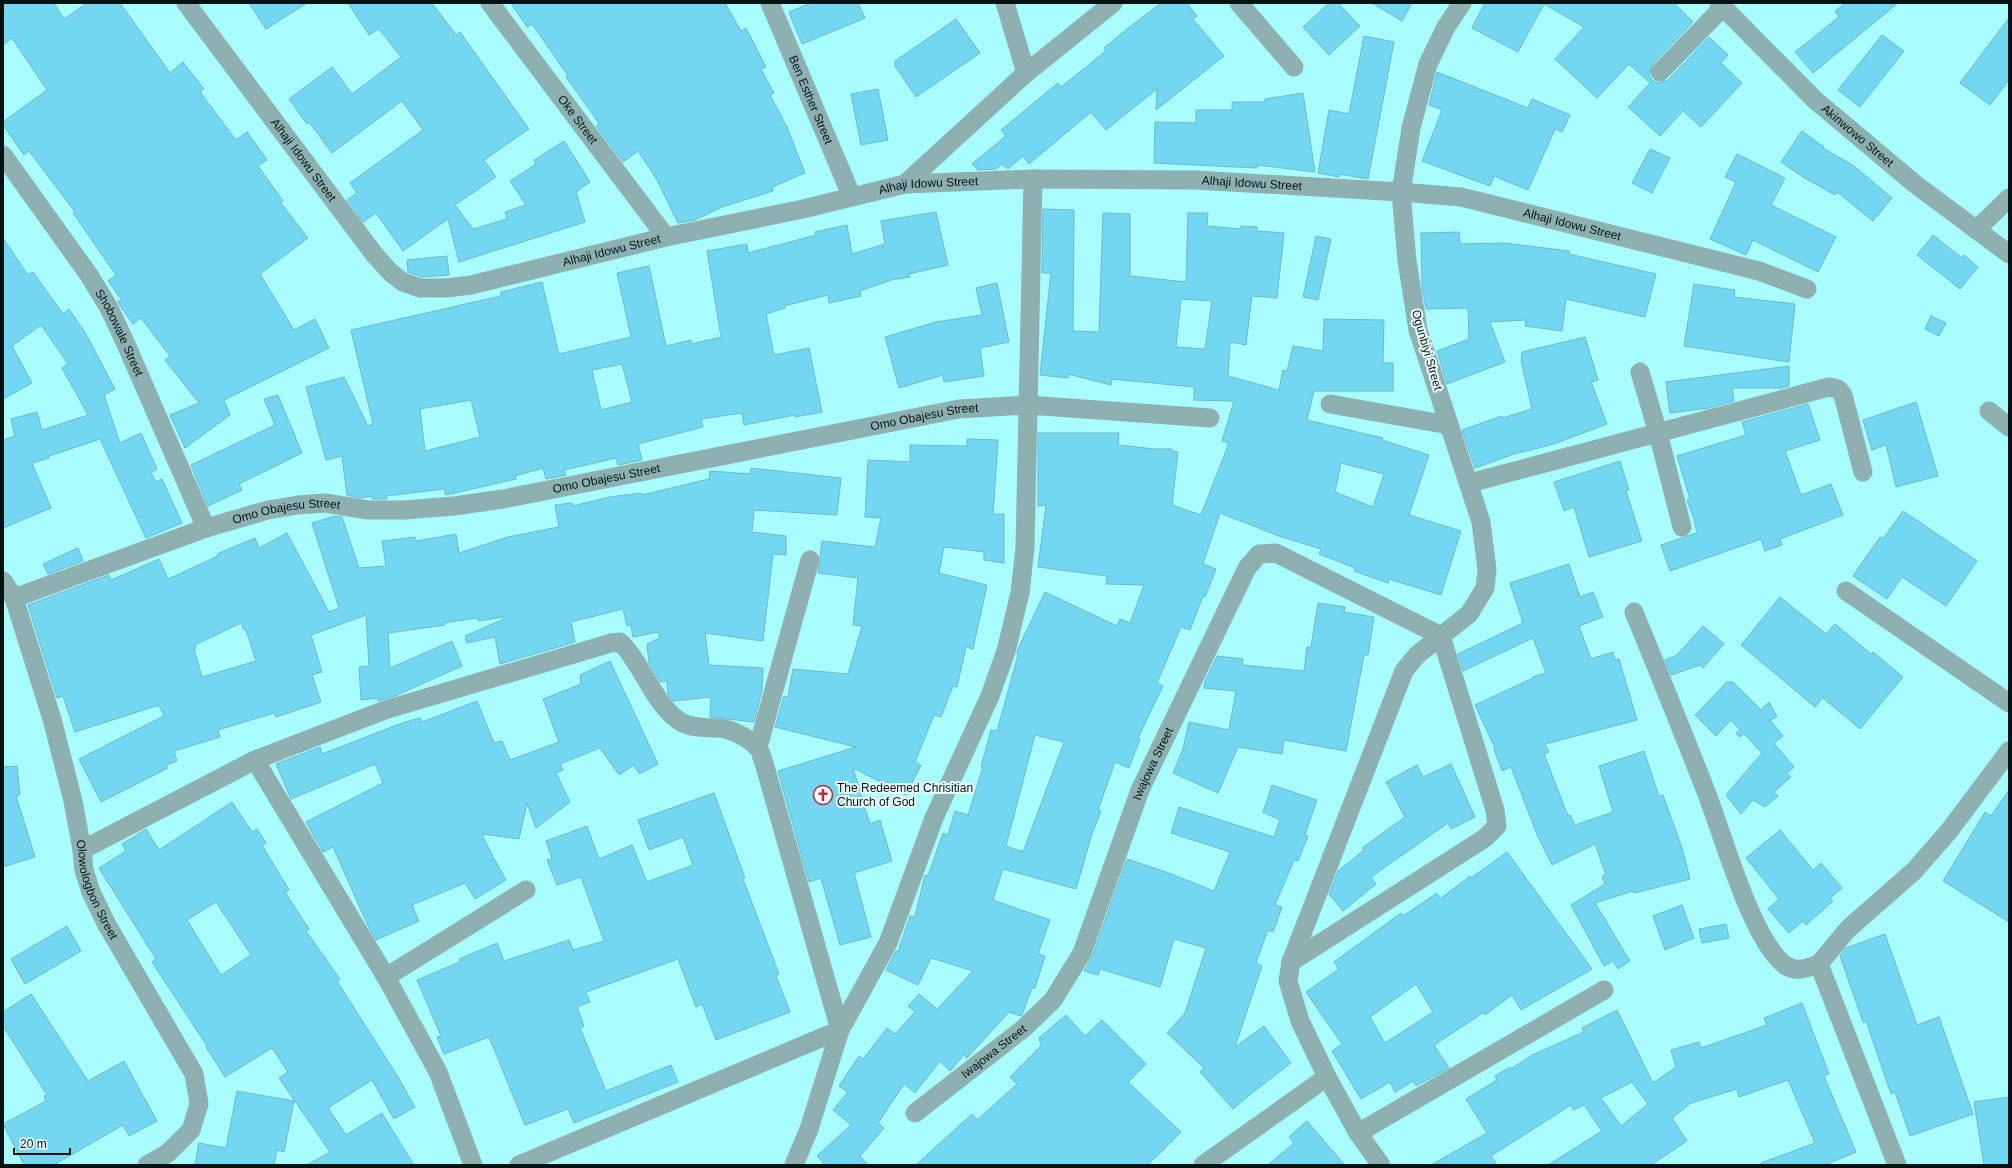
<svg xmlns="http://www.w3.org/2000/svg" width="2012" height="1168" font-family="Arial,sans-serif">
	<style>
		.building { fill: #73d7f2; stroke: #6cb8cc; fill-rule: evenodd }
		.lines { fill: none; stroke-linecap: round; stroke-linejoin: round }
		.street { stroke: #8eb0b0; stroke-width: 19 }
		.labels { text-anchor: middle; stroke-width: 4; stroke-linejoin: round; paint-order: stroke }
		.street-label { font-size: 12px; fill: #001313; stroke: #ecfcfc }
		.poi-label { font-size: 12px; fill: #001313; stroke: #ecfcfc; text-anchor: start }
	</style>
	<rect width="100%" height="100%" fill="#a9fcfe"/>
	<g class="building">
		<path d="M3,3h51l10,16 23,-16h33l50,70 13,-11 21,27 -4,3 36,48 11,-8 20,28 -9,6 25,35 -3,1 28,36 -48,36 34,56 21,-11 14,29 -105,52 6,15 -45,33 -15,-33 29,-12 -34,-43 5,-4 -29,-38 -8,6 -12,-17 -3,-5 3,-3 -13,-18 8,-6 -43,-62 2,-1 -46,-61 -5,4 -21,-30v-3l44,-32 -35,-52 -9,7z"/>
		<path d="M249,3h58l-41,26z"/>
		<path d="M348,3h84l24,32 4,-3 69,97 -45,31 12,17 -41,28 18,24 34,-10 -2,-7 21,-7 -16,-24 26,-17 -2,-4 30,-19 26,41 -14,10 9,30 -126,40 -11,-43 -45,32 -27,-38 -13,9 -16,-22 10,-7 -7,-10 73,-53 -21,-29 -70,52 -23,-31 -2,2 -18,-25 43,-32 20,27 49,-37 -22,-28 -10,6z"/>
		<path d="M511,3h214l16,28 5,-3 20,39 -5,2 13,24 -4,2 17,32 18,46 -33,14 1,4 -51,16 -27,13 -17,3 -22,-45 -18,-27 -15,11 -27,-36 3,-3 -33,-46 2,-1 -15,-22 -21,-30 -5,3z"/>
		<path d="M811,3h47l7,15 -63,26 -13,-32z"/>
		<path d="M1161,3h26l10,13 -4,3 31,37 -68,54 1,-21 -51,41 -15,-18 -62,52 -6,-8 -15,13 -6,-5 -6,5 -18,1 -6,-6 34,-28 -5,-6 57,-47 3,4 45,-36 -2,-3 23,-19z"/>
		<path d="M1329,3h9l22,23 -31,29 -26,-28z"/>
		<path d="M1372,3h40l-10,18z"/>
		<path d="M1485,3h189l19,19 -41,43 -3,10 3,5 6,3 10,-3 41,-43 19,18 -7,8 21,20 -41,44 -18,-16 -23,25 -32,-29 22,-24 -21,-19 -32,34 -42,-39 29,-32 -40,-23 -26,48 -46,-24z"/>
		<path d="M1846,3h52l-85,70 -18,-21 44,-35 -4,-6z"/>
		<path d="M2009,18v62l-19,25 -30,-22z"/>
		<path d="M956,19l24,34 -64,44 -21,-31v-5z"/>
		<path d="M1882,35l22,16 -44,56 -22,-17z"/>
		<path d="M1364,36l30,6 -26,137 -29,-5v3l-21,-4 11,-63 20,4z"/>
		<path d="M1437,72l91,36 4,-9 38,16 -8,17 -7,-3 -27,61 -34,-14 -4,10 -68,-25 20,-51 -13,-5z"/>
		<path d="M878,89l10,51 -27,5 -10,-51z"/>
		<path d="M1303,93l12,79 -58,-7v3l-103,-5 1,-41 41,1v-13h36v-8h33v-3z"/>
		<path d="M1802,131l22,16 -1,1 31,18 38,32 -19,23 -36,-29 -2,3 -32,-18 -22,-15z"/>
		<path d="M1650,149l20,9 -18,35 -20,-10z"/>
		<path d="M1737,154l48,24 -14,27 65,32 -18,35 -65,-32 -7,15 -36,-16 26,-57 -11,-5z"/>
		<path d="M1043,209l31,1 -1,121 26,1 4,-119 27,1v62l56,6 2,-69h20l-1,13 34,3v-3l16,1v4l27,2 -7,65 -25,-2 -6,49 -16,-3 -2,34 51,14 4,-20 4,1 6,-25 30,5 1,-32 60,1 -1,43h10v28h-79l-7,29 76,18 -1,2 47,15 -20,60 52,16 -20,64 -52,-16 -1,4 -34,-12 1,-3 -36,-14 2,-5 -42,-13 -59,-23 -17,51 13,5 -11,28 -2,-1 -13,34 -9,-3 -24,56 6,3 -25,52 2,1 -11,29 -14,-6 -17,48 3,1 -9,23 -16,55 -73,-20 -10,31 57,20 -12,34 7,2 -10,32h-3l-10,27 -1,1 -12,-4 -42,46 -3,-3 -14,16 -10,-10 -25,32 -11,-9 -26,39 6,5 -24,28 8,9h-43l-8,-9 34,-31 -18,-15 15,-18 -9,-6 20,-30 4,3 24,-31 8,6 20,-22 -7,-6 11,-12 18,15 36,-38 -42,-13 -13,27 -32,-15 10,-19 2,1 12,-36 5,1 10,-42 3,1 15,-43 5,2 7,-24 13,4 15,-48h-2l10,-37 6,1 21,-76 -1,-1v-3l28,-59 72,34 3,-7 10,4 14,-38 -38,-1 1,-8 -69,-9 8,-62 -8,1v-73h81l-1,12 37,4h17v2l6,1 -6,53 29,10 28,-72 -7,-2 12,-40 -40,-1v-13l-82,-8 -1,6 -43,-11v4l-28,-3 11,-102h-9zM1181,299l31,2 -7,48 -29,-2zM1341,463l43,11 -11,33 -38,-15zM1035,735l29,7 -41,110 -17,-6z"/>
		<path d="M936,212l12,53 -39,9 1,3 -19,3 -31,11 1,5 -32,7 -1,-8 -44,11 1,2 -19,6 8,41 35,-7 13,64 -27,5v-2l-51,10 -2,-12 -41,6 2,8 -65,17 4,16 -24,5 -2,-7 -52,12 2,5 -20,4 -3,-11 -28,8 1,3 -70,16 -2,-6 -58,7 1,3h-15v-3l-12,2 -13,-3 -5,-39 -16,4 -20,-73 38,-10 24,49 5,-2 -22,-94 150,-34v-4l41,-10 17,72 72,-17 -14,-64 32,-7 17,80 25,-6v4l30,-7 -14,-86 40,-7 1,9 68,-18 -1,-3 32,-7 5,29 33,-10 -4,-23zM622,364l10,38 -31,8 -9,-40zM471,400l9,37 -55,14 -5,-42z"/>
		<path d="M1459,232l1,12 45,-1 64,8v3l87,20 -11,43 -79,-18 -4,32 -37,-5 1,-6 -36,2 15,40 -58,22 -10,-33 32,-12 -1,-31 -42,1 -4,-22 -1,-54z"/>
		<path d="M1933,235l29,23 2,-3 14,12 -18,22 -43,-34z"/>
		<path d="M1316,236l15,3 -13,61 -15,-3z"/>
		<path d="M3,238l25,37 5,-3 30,42 6,-5 17,25 29,55 -11,6 16,48 21,-10 16,36 -6,4 5,9 6,-3 20,44 -36,15 -46,-99 -51,17v2l-17,5 19,45 -48,20v-88l12,-4 -4,-17 26,-7 5,18 46,-15 -26,-47 6,-4 -27,-39 -29,21 20,37 -29,16z"/>
		<path d="M447,256l2,19 -27,2 -14,-5 -1,-12z"/>
		<path d="M997,283l12,59 -29,6 4,28 -40,6 -1,-7 -44,13 -14,-51 51,-15 46,-7 -6,-27z"/>
		<path d="M1694,284l41,6 -1,7 61,7 -6,58 -105,-16z"/>
		<path d="M1931,316l15,7 -7,13 -14,-7z"/>
		<path d="M1585,337l13,43 -7,2 16,42 -53,20 -40,10 -39,14 -13,-38 40,-14 1,2 29,-9 -11,-49 1,-8z"/>
		<path d="M1789,366v20l-7,2h-50l2,13 -25,7 -39,5 -4,-31z"/>
		<path d="M278,395l24,58 -63,31 3,6 -34,16 -17,-41 84,-40 -11,-26z"/>
		<path d="M1916,402l22,74 -42,11 -10,-42 -14,5 -9,-30z"/>
		<path d="M1808,404l12,36 -35,11 16,44 30,-11 12,31 -63,24 2,6 -17,6 -4,-12 -91,32 -9,-26 36,-12 -3,-14 -7,-19 3,-1 -13,-43 69,-21 -4,-13z"/>
		<path d="M967,439l31,1 -5,74h11v49l-20,-3v-8l-40,-5 -5,26 48,12 -14,64 -7,-2 -9,40 -4,-1 -12,31 -7,-2 -19,47 6,3 -15,30 -53,-27 17,56 10,-4 12,41 -38,12 17,64 -31,8 -19,-67 -12,4 -31,-111 78,-24 -81,-20 9,-31 4,1 5,-28 55,5 14,-48 -9,-1 5,-47 -40,-5 4,-32 53,6 6,-29 -16,-1 3,-57 42,2v-17l57,1z"/>
		<path d="M1620,461l9,29 -3,1 16,50 -53,16 -15,-50 -10,4 -10,-29z"/>
		<path d="M751,468l90,10 -4,37 -83,-5 -2,22 34,4v19l-13,-1 -10,87 -58,-8 4,32 54,3 -1,22 -8,32 -44,-5 1,-20 -38,4 -5,-7 -1,-13 -7,1 -11,-19 -2,-19 13,-6 -2,-6 -25,5 -2,-12 -4,1 -4,-17 -52,13 4,20 -75,22 -5,-27 -28,6 -2,-7 39,-17v-2l-26,4 -1,-3 -33,5 1,2 -57,8 2,35 62,-27 10,25 -67,30 -17,5v-3l-17,2 -2,-33 10,-1 -3,-51 -55,20 11,37 -10,3 9,27 -45,15 -2,-4 -56,17 2,7 -46,14 3,10 -11,4 2,3 -67,34 -22,-43 85,-43 -5,-11 -84,27 -12,-36 -6,2 -29,-93 81,-30 2,5 48,-21 9,20 50,-23 -1,-2 38,-16 4,10 28,-15 42,79 10,-4 -27,-85 23,-7 7,1 17,51 27,-2 -4,-25 33,-4 1,4 40,-7 3,19 49,-16 51,-10 -4,-22 17,-2 1,3 36,-9 33,-4v2l67,-16 1,-8 40,3zM241,623l3,7h2l10,31 -54,16 -8,-28 2,-1 -1,-3z"/>
		<path d="M1903,511l74,50 -31,45 -44,-29 -15,22 -34,-23 27,-39 3,2z"/>
		<path d="M78,548l5,13 -35,13 -5,-10z"/>
		<path d="M1569,564l11,33 13,-5 10,25 -24,9 12,33 22,-7 2,8 4,-1 18,61 -92,24 4,8 -5,2 24,62 2,-1 5,10 38,-13 -14,-46 45,-15 15,45 4,-1 19,53 8,31 -56,14 -1,-2 -38,12 35,58 -12,8 -5,-8 -9,5 -33,-61 34,-21 -3,-8 4,-1 -11,-31 -43,21 -14,-28 -27,-70 -9,4 -8,-22 1,-1 -20,-43 58,-27v-1l13,-4 -13,-35 -70,33 -5,-17 65,-31 -13,-40z"/>
		<path d="M1780,597l46,37 9,-10 36,30 2,-2 30,25 -43,52 -37,-31 -8,9 -74,-62z"/>
		<path d="M1318,603l27,4 -1,5 30,5 -6,38h-4l-18,96 -62,-11 -2,14 -44,-7 -20,46 -45,-20 10,-24 6,-27 40,8 7,-39 -32,-3 1,-7 12,-25 26,3 -1,6 62,6 3,-24h4z"/>
		<path d="M1703,626l21,18 -21,24 -3,-3 -29,10 -6,-15 12,-5z"/>
		<path d="M610,661l48,103 -19,10 -5,-9 -15,10 -19,-27 -40,16 3,6 -7,3 14,29 -34,26 -9,-25 -8,36 -37,-5 12,25 -3,2 4,-1 11,20 -31,19 -10,-16 -53,22 7,16 -43,19 -7,-12 -36,-81 -10,5 -17,-30 77,-39 -8,-19 -84,35 -15,-35 44,-17 2,7 83,-32 15,-4 2,4 55,-21 17,42 8,-2 8,19 49,-18 -16,-43 38,-15 -1,-9z"/>
		<path d="M1727,682h6l28,28 8,-8 8,15 -7,3 13,16 -9,7 20,24 -7,6 4,4 -17,15 4,4 -13,11 -12,-7 -12,14 -15,-19 36,-42 -18,-19 -5,3 -3,-4 4,-3 -9,-10 -15,16 -21,-21z"/>
		<path d="M1451,764l24,53 -24,12 -3,-6 -77,54 5,7 -33,27 -14,-17 9,-23 26,-21 -2,-2 43,-31 -19,-35 31,-17 6,12z"/>
		<path d="M17,766l3,29 -4,1 19,61 -32,10v-100z"/>
		<path d="M1272,785l45,15 -12,35 3,1 -10,25 -4,-1 -19,45 7,2 -9,25 -5,-2 -12,33 6,3 -27,81 29,-21 27,37 -39,30 -19,16 -33,-37 4,-4 -37,-35 18,-20 21,-65 -32,-9 -14,48 -60,-18 -2,6 -14,-4 8,-14 35,-98 39,13 48,19 16,-39 -59,-19 8,-26 95,30 6,-17 -17,-8z"/>
		<path d="M2009,790v132l-66,-41 42,-69 6,4z"/>
		<path d="M714,793l31,85 -2,1 36,95 -3,2 14,36 -74,28 -14,-36 -6,3 -18,-48 -92,33 4,10 -13,5 7,19 -4,2 26,63 65,-26 7,17 -104,41 -6,-14 -43,16 -36,-88 -45,17 -7,-17 4,-1 -24,-56 43,-18 -1,-3 38,-16 7,18 65,-21 4,10 31,-9 -23,-64 -24,8 -10,-25 5,-1 -6,-18 41,-15 12,33 33,-14 15,37 46,-17 -10,-28 -34,13 -11,-30z"/>
		<path d="M232,802l20,30 5,-3 9,14 -4,2 27,45 -4,2 24,37 -3,2 34,48 -3,2 61,96 17,30 -21,12 -22,-39 -44,28 18,27 36,-22 32,52h-107l23,-13 -51,-74 9,-6 -16,-24 -47,29 -19,-30 1,-1 -55,-84 4,-3 -57,-91 27,-17 -4,-7 24,-15 13,21zM216,902l35,53 -30,20 -34,-55z"/>
		<path d="M1780,830l33,40 8,-7 21,25 -12,10 3,3 -27,24 -3,-4 -14,12 -21,-24 11,-10 -33,-41z"/>
		<path d="M1507,852l85,117 -71,41 -9,-15 -27,20 -2,-2 -49,32 15,23 -33,18 -3,-5 -18,11 -5,-10 -29,17 -29,-48 10,-7 -36,-52 33,-23 -5,-7 67,-49 2,3 34,-23 3,6 30,-23 1,2zM1416,984l17,28 -48,31 -15,-26z"/>
		<path d="M1682,905l12,33 -29,12 -12,-34z"/>
		<path d="M1726,924l3,14 -27,5 -3,-14z"/>
		<path d="M67,926l14,25 -56,33 -14,-25z"/>
		<path d="M1885,934l32,91 22,-8 34,97 -63,22 -15,-44 -4,2 -25,-73 -3,1 -23,-66 6,-8z"/>
		<path d="M31,994l57,87 36,-20 33,60 -28,15 -6,-11 -69,40h-30l-21,-41 43,-23 -2,-5 3,-1 -44,-69v-14z"/>
		<path d="M1802,1003l27,71 -5,2 32,76 -31,13h-64v-2l54,-20 -27,-63 -49,17 -2,-8 -46,14 -19,15 15,23 -36,24h-103l54,-34 -18,-26 -11,5 -2,-5 -80,51 6,9h-66l56,-32 -21,-34 31,-19 -2,-4 15,-9 1,2 21,-14 52,-23 -2,-4 35,-18 36,73 23,-16 -5,-17 28,-8 2,6 66,-23 -3,-7zM1632,1082l16,22 -27,22 -20,-28z"/>
		<path d="M1066,1015l19,21 17,-16 44,44 -18,18 53,50 -24,24 -10,9h-231l56,-51 5,6 40,-36 -7,-7 31,-31 -2,-8z"/>
		<path d="M237,1091l57,10 -10,51 -7,-2 -3,15h-79l4,-22 27,5z"/>
		<path d="M2009,1097v68h-25l-10,-63z"/>
		<path d="M1307,1121l38,44h-77l26,-22 -5,-6z"/>
	</g>
	<g class="lines">
		<g class="street">
			<path id="s1" d="M186,3l188,251 16,18 13,10 17,6h26l25,-3 195,-48 137,-28 102,-25 128,-5 163,1 205,12 60,5 298,74 48,18"/>
			<path id="s2" d="M490,3l176,234"/>
			<path id="s3" d="M770,3l82,194"/>
			<path d="M1005,3l21,70"/>
			<path d="M1239,3l55,64"/>
			<path id="s4" d="M1719,3l96,97 100,84 94,70"/>
			<path d="M1660,72l63,-65"/>
			<path id="s5" d="M3,155l86,120 20,33 16,34 81,186"/>
			<path d="M905,184l121,-111 87,-70"/>
			<path d="M1976,230l33,-32"/>
			<path d="M1640,372l18,61 24,94"/>
			<path d="M1330,404l119,21"/>
			<path d="M1989,411l20,16"/>
			<path d="M1470,483l359,-96 9,2 5,6 20,77"/>
			<path id="s6" d="M3,581l11,17 38,121 21,82 9,49 2,20 7,22 16,33 87,149 5,30 -8,26 -23,23 -21,12"/>
			<path d="M1846,591l163,112"/>
			<path id="s7" d="M14,598l192,-70 62,-18 30,-5 27,-2 43,7h36l50,-4 49,-7 456,-90 69,-4 182,13"/>
			<path d="M1634,612c24,59 48,118 71,177 17,42 46,151 80,176 11,8 22,3 34,-1"/>
			<path d="M758,747l52,-187"/>
			<path d="M255,760l131,217 52,95 35,93"/>
			<path d="M82,850l173,-90 130,-50 226,-67 9,-1c21,19 37,69 63,81 12,6 24,4 36,5 12,1 30,10 38,19 4,3 5,12 7,16l76,267 -31,99 -15,36"/>
			<path d="M1291,962l194,-124 12,-12 -2,-16 -54,-174"/>
			<path d="M386,977l140,-87"/>
			<path id="s8" d="M915,1113l109,-85 29,-28 29,-47 58,-163 107,-222 12,-14 17,-1 165,83"/>
			<path d="M1358,1133l246,-143"/>
			<path d="M519,1165l321,-135 48,-87 46,-125 56,-122 16,-45 14,-58 5,-45 8,-369"/>
			<path d="M1203,1165l124,-88"/>
			<path d="M1381,1165l-23,-32 -31,-56 -27,-56 -12,-40 3,-19 113,-291 13,-16 52,-41 16,-26 2,-18 -6,-48 -63,-192 -11,-69 -6,-69 10,-64 17,-64 18,-37 16,-24"/>
			<path d="M1897,1165l-78,-201 29,-35 66,-58 35,-40 60,-80"/>
		</g>
	</g>
	<defs>
		<symbol id="church-ring" viewBox="-11 -11 22 22"><circle r="9.5" fill="#ecfcfc" stroke="#b82640" stroke-width="1.5"/><path d="M-1.2-6h2.4v3.5h3.3v2.4h-3.3V6h-2.4V-.1h-3.3v-2.4h3.3Z" fill="#b82640"/></symbol>
	</defs>
	<g fill-rule="evenodd">
		<use href="#church-ring" x="812" y="784" width="22" height="22"/>
	</g>
	<g class="labels">
		<g class="street-label">
			<text dy="4" stroke="none"><textPath href="#s3" startOffset="105">Ben Esther Street</textPath></text>
			<text dy="4" stroke="none"><textPath href="#s2" startOffset="146">Oke Street</textPath></text>
			<text dy="4" stroke="none"><textPath href="#s4" startOffset="192">Akinwowo Street</textPath></text>
			<text dy="4" stroke="none"><textPath href="#s1" startOffset="196">Alhaji Idowu Street</textPath></text>
			<text dy="4" stroke="none"><textPath href="#s1" startOffset="1216">Alhaji Idowu Street</textPath></text>
			<text dy="4" stroke="none"><textPath href="#s1" startOffset="892">Alhaji Idowu Street</textPath></text>
			<text dy="4" stroke="none"><textPath href="#s1" startOffset="1540">Alhaji Idowu Street</textPath></text>
			<text dy="4" stroke="none"><textPath href="#s1" startOffset="568">Alhaji Idowu Street</textPath></text>
			<text dy="4" stroke="none"><textPath href="#s5" startOffset="213">Shobowale Street</textPath></text>
			<text transform="translate(1427 350) rotate(74)" y="4">Ogunbiyi Street</text>
			<text dy="4" stroke="none"><textPath href="#s7" startOffset="935">Omo Obajesu Street</textPath></text>
			<text dy="4" stroke="none"><textPath href="#s7" startOffset="611">Omo Obajesu Street</textPath></text>
			<text dy="4" stroke="none"><textPath href="#s7" startOffset="287">Omo Obajesu Street</textPath></text>
			<text dy="4" stroke="none"><textPath href="#s8" startOffset="436">Iwajowa Street</textPath></text>
			<text dy="4" stroke="none"><textPath href="#s6" startOffset="324">Olowologbon Street</textPath></text>
			<text dy="4" stroke="none"><textPath href="#s8" startOffset="100">Iwajowa Street</textPath></text>
		</g>
		<g class="poi-label">
			<text x="837" y="792">The Redeemed Chrisitian<tspan x="837" dy="14">Church of God</tspan></text>
		</g>
	</g>
	<rect width="2012" height="1168" fill="none" stroke="#001313" stroke-width="8"/>
	<path d="M14 1148v6h56v-6" fill="none" stroke="#001313" stroke-width="2"/>
	<text x="20" y="1148" font-size="12" fill="#001313" stroke="#ecfcfc" stroke-width="3" paint-order="stroke">20 m</text>
</svg>
